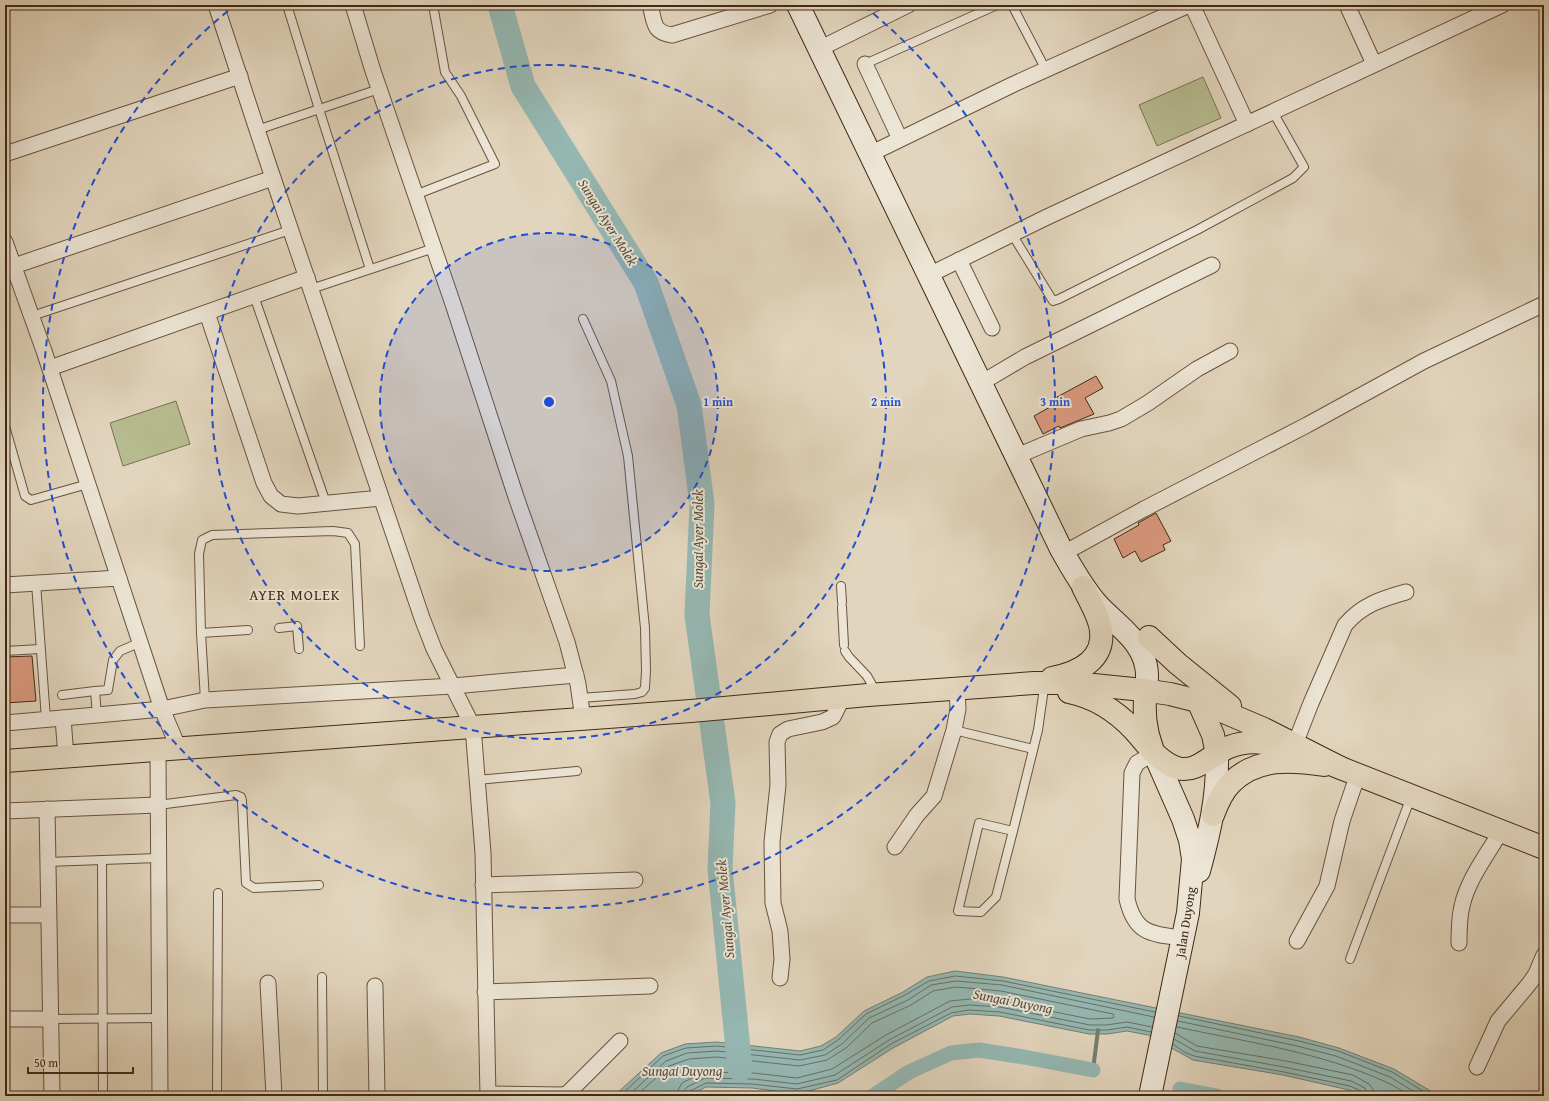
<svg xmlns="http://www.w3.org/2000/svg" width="1549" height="1101" font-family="'Gentium Book Plus',serif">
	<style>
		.green { fill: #b6bc8f; stroke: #7b7251 }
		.water { fill: #95b8b3; stroke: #737f73 }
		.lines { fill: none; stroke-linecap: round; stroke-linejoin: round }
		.shore { stroke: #6a7063; stroke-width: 1 }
		.stream { stroke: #737f73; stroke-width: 4 }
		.canal { stroke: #95b8b3; stroke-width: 15 }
		.river { stroke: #95b8b3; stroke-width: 25 }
		.building { fill: #da997e; stroke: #402913 }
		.lane-casing { stroke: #68543e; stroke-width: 10 }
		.street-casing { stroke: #68543e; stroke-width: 17 }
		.secondary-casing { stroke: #402913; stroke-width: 24 }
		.primary-casing { stroke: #402913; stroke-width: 24 }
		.lane { stroke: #ece4d4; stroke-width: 8 }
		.street { stroke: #ece4d4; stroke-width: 15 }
		.secondary { stroke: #ece4d4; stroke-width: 22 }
		.primary { stroke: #e2d5bd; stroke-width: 22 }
		.ring { fill: none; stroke: #1d4ed8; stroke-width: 2; stroke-dasharray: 7 5 }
		.labels { text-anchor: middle; stroke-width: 4; stroke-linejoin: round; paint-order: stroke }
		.street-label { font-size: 13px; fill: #402913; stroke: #ece4d4 }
		.water-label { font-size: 14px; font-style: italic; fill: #554d3b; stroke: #ece4d4 }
		.quarter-label { font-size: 15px; letter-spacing: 1px; fill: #402913; stroke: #ece4d4 }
		.centre { fill: #1d4ed8; stroke: #ece4d4; stroke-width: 2 }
		.ring-label { font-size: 12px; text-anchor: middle; font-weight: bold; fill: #1d4ed8; stroke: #ece4d4; stroke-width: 4; stroke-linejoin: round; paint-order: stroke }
	</style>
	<rect width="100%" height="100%" fill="#e2d5bd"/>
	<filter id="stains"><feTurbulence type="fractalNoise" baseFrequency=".005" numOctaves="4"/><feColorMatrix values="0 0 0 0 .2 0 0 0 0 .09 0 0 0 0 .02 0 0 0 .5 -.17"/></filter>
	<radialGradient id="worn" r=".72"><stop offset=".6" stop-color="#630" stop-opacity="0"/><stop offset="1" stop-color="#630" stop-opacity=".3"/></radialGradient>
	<g class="green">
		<path d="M1203,77l18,41 -64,28 -18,-41z"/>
		<path d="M176,401l14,43 -67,22 -13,-43z"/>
	</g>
	<path class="water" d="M955,971l48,6 296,60 40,11 55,21 45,27h-76l-14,-6 -66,-15 -90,-15 -45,-25 -21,-4 -20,3h-18l-90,-18 -29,-2 -17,2 -60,32 -55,35 -40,11 -46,-6 -46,-1 -17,9h-75l47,-43 24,-9 32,-2 83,9 21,-5 15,-9 28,-26 39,-19 24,-15z"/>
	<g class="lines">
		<g class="shore">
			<path d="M1179,1016l120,25 39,10 54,21 39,24"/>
			<path d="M1178,1021l119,25 39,10 54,21 31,19"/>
			<path d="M1177,1027c70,15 143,25 209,55 9,4 16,9 24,14"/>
			<path d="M1175,1033l22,13 89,15 67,14 16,9 4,5 1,7"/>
			<path d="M1174,1039l21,12 89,16 67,14 14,7 3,8"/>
			<path d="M1173,1044l11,8 10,4 90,16 66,14 11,5 2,5"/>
			<path d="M620,1096l43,-40 23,-8 31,-2 83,9 23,-5 15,-10 28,-26 39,-19 24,-14 26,-5 48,5 152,31"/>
			<path d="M628,1096l38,-35 21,-8 30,-2 83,9 25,-5 17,-11 27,-26 39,-18 23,-15 25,-4 46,4 152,32"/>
			<path d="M636,1096l33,-30 20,-7 28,-2 82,9 28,-6 19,-12 26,-25 39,-18 22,-14 23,-4 45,4 112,23 1,2 -1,2 -23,1 -90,-18 -30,-2 -20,2 -64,34 -54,34 -35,9 -44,-5 -49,-1 -22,11 -4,7 -1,6"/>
			<path d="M683,1096l1,-5 3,-4 18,-9 48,1 44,5 38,-9 54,-35 63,-33 18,-2 30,2 90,18h16l21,-3 25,5"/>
			<path d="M688,1096l2,-5 16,-8 46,1 45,5 40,-9 54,-36 60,-31 18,-3 31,2 89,18h18l20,-3 24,5"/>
		</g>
		<path class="stream" d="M1093,1070l5,-40"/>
		<g class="canal">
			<path d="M1180,1089l37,7"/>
			<path d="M873,1096l36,-24 42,-19 28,-3 45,7 69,13"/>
		</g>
		<path class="river" d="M500,5l23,81 123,197 43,122 13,99 -5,111 26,188 -3,66 20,200"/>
	</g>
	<g class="building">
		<path d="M1096,376l7,12 -18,10 9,16 -34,14 -1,-2 -16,8 -9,-18 25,-14 -2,-5z"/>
		<path d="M1156,513l15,28 -8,4 2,5 -24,12 -6,-11 -12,7 -9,-19 25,-14 -1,-2z"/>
		<path d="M32,656l4,45 -31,2v-46z"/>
	</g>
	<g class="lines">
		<defs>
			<g id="lane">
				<path d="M287,5l32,104 51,160"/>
				<path d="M1012,5l34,65"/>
				<path d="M865,64l132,-59"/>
				<path d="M257,130l122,-41"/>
				<path d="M415,195l80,-31 -34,-68 -16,-24 -12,-67"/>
				<path d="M1012,234l41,67 6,-2 138,-69 96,-52 11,-11 -31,-55"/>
				<path d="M311,289l123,-41"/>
				<path d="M254,296l72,207"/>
				<path d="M32,316l258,-86"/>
				<path d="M5,426l20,70 6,4 57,-16"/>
				<path d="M36,583l10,136"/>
				<path d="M841,586l1,16"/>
				<path d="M842,607l2,38"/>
				<path d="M279,628l18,-2 2,23"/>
				<path d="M201,633l47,-3"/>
				<path d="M5,651l35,-2"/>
				<path d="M845,651l4,6 18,19 9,16"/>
				<path d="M62,695l33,-4"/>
				<path d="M580,698l55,-4 7,-2 3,-4 1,-17 -1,-43 -17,-172 -17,-75 -28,-62"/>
				<path d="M205,700l-4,-67 -2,-79 3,-14 10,-5 121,-4 15,2 7,11 5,102"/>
				<path d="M97,715l-2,-24 13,-1 5,-30 7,-9 21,-9"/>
				<path d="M954,730l79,19"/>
				<path d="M477,780l100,-9"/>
				<path d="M158,805l78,-10 5,2 1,4 4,82 8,5 65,-3"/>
				<path d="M1013,831l-17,66 -15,15 -23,-1 21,-88 34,8 25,-101 6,-42"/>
				<path d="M102,860l1,236"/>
				<path d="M47,862l111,-4"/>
				<path d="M1350,959l61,-162"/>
				<path d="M322,977l1,119"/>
				<path d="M50,1019l110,-1"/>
				<path d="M217,1096l1,-203"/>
			</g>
			<g id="street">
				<path d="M216,5l52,158 154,455 12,31 39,78 10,126 5,243"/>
				<path d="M353,5l20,66 80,233 63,193 51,145 11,42 5,35"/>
				<path d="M650,5c5,17 2,27 22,30l98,-30"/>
				<path d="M1192,5l55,119"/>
				<path d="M1347,5l27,59"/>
				<path d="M819,49l89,-44"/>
				<path d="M865,64l35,75"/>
				<path d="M5,154l235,-78"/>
				<path d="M870,154l144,-70 175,-79"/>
				<path d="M5,242l39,109 118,358 17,40"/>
				<path d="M959,260l33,68"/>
				<path d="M14,266l259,-88"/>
				<path d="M929,275l116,-57 457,-213"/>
				<path d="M207,313l57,170 7,13 10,8 17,2 83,-8"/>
				<path d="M50,368l257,-91"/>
				<path d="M981,383l44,-26 187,-92"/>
				<path d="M1017,456l64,-27 28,-6 12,-4 27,-16 49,-34 33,-18"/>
				<path d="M1064,553l80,-44 163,-84 117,-64 120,-57"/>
				<path d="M5,585l114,-7"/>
				<path d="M63,718l3,39"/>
				<path d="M5,723l92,-8 65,-6 43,-9 248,-14 123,-11"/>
				<path d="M1295,744l16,-41 34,-78c17,-20 36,-26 61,-33"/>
				<path d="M158,750l2,346"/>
				<path d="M1154,753l-17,10 -5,10 -5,126c8,35 24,35 56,39"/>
				<path d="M47,809l5,287"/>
				<path d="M5,811l153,-6"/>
				<path d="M895,847l22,-32 17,-19 20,-66 4,-21 -1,-21"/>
				<path d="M483,885l152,-5"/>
				<path d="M5,915h43"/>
				<path d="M1297,941l30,-55 15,-65 16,-47"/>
				<path d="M1459,943c0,-12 0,-25 3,-37 6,-27 25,-51 39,-75"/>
				<path d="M780,978l2,-19 -2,-28 -7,-28 -1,-61 6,-57 -1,-43 3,-8 8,-5 34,-7 11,-5 10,-20"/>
				<path d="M268,983l6,113"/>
				<path d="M375,986l2,110"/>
				<path d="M485,992l165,-6"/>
				<path d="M5,1019h45"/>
				<path d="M1477,1067l21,-46 31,-37 7,-10 8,-19"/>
				<path d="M488,1094l75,1 5,-2 52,-52"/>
			</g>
			<g id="secondary">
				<path d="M798,5l263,544c11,19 21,38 36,55 17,19 44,35 49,62 2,8 1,17 0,25"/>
				<path d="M1199,871c11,-41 19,-75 18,-117"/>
				<path d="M1150,1096l38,-183 5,-54 -3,-19 -7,-21 -29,-66"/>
			</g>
			<g id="primary">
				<path d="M1149,637l29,27 52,42"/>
				<path d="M1052,678c26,-5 53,-18 49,-48 -2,-15 -12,-30 -18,-43"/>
				<path d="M1146,691c-3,20 -1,38 6,57"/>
				<path d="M1069,692c25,5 47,19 65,38 12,13 24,32 43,38 20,6 34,-14 52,-21 18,-7 36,-6 54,1"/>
				<path d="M1198,701l15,34 4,19"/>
				<path d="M5,761l686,-50 177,-16 166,-12h40l69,7 27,4 28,7 66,28 77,39"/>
				<path d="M1328,763l216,85"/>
				<path d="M1213,815c4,-11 9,-23 18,-32 25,-26 61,-23 93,-18"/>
			</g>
		</defs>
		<use href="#lane" class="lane-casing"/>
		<use href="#street" class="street-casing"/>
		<use href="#secondary" class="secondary-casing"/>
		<use href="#primary" class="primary-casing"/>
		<use href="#lane" class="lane"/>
		<use href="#street" class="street"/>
		<use href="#secondary" class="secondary"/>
		<use href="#primary" class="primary"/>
	</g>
	<circle cx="549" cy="402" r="169" fill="#1d4ed8" fill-opacity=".12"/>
	<g class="ring">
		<circle cx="549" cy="402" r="169"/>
		<circle cx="549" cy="402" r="337"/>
		<path d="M864 6A506 506 0 1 1 234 6"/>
	</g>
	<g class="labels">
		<g class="street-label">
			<text transform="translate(1185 922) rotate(-81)" y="5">Jalan Duyong</text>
		</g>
		<g class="water-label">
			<text transform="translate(608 222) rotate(58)" y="5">Sungai Ayer Molek</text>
			<text transform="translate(698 539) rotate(-90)" y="5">Sungai Ayer Molek</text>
			<text transform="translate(725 909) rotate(-95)" y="5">Sungai Ayer Molek</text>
			<text transform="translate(1013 1001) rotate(11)" y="5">Sungai Duyong</text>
			<text x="682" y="1076">Sungai Duyong</text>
		</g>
		<g class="quarter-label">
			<text x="295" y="600">AYER MOLEK</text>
		</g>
	</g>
	<circle cx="549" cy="402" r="6" class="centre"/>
	<g class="ring-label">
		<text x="718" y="406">1 min</text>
		<text x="886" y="406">2 min</text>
		<text x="1055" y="406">3 min</text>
	</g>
	<rect width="1549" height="1101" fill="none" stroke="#e2d5bd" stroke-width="20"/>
	<rect x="6" y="6" width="1537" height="1089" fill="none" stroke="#402913" stroke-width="2"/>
	<rect x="10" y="10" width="1529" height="1081" fill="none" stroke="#402913"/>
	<path d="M28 1067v6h105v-6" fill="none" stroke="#402913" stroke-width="2"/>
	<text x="34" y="1067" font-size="12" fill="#402913" stroke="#ece4d4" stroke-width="3" paint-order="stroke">50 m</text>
	<rect width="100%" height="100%" filter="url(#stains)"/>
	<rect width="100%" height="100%" fill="url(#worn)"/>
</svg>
